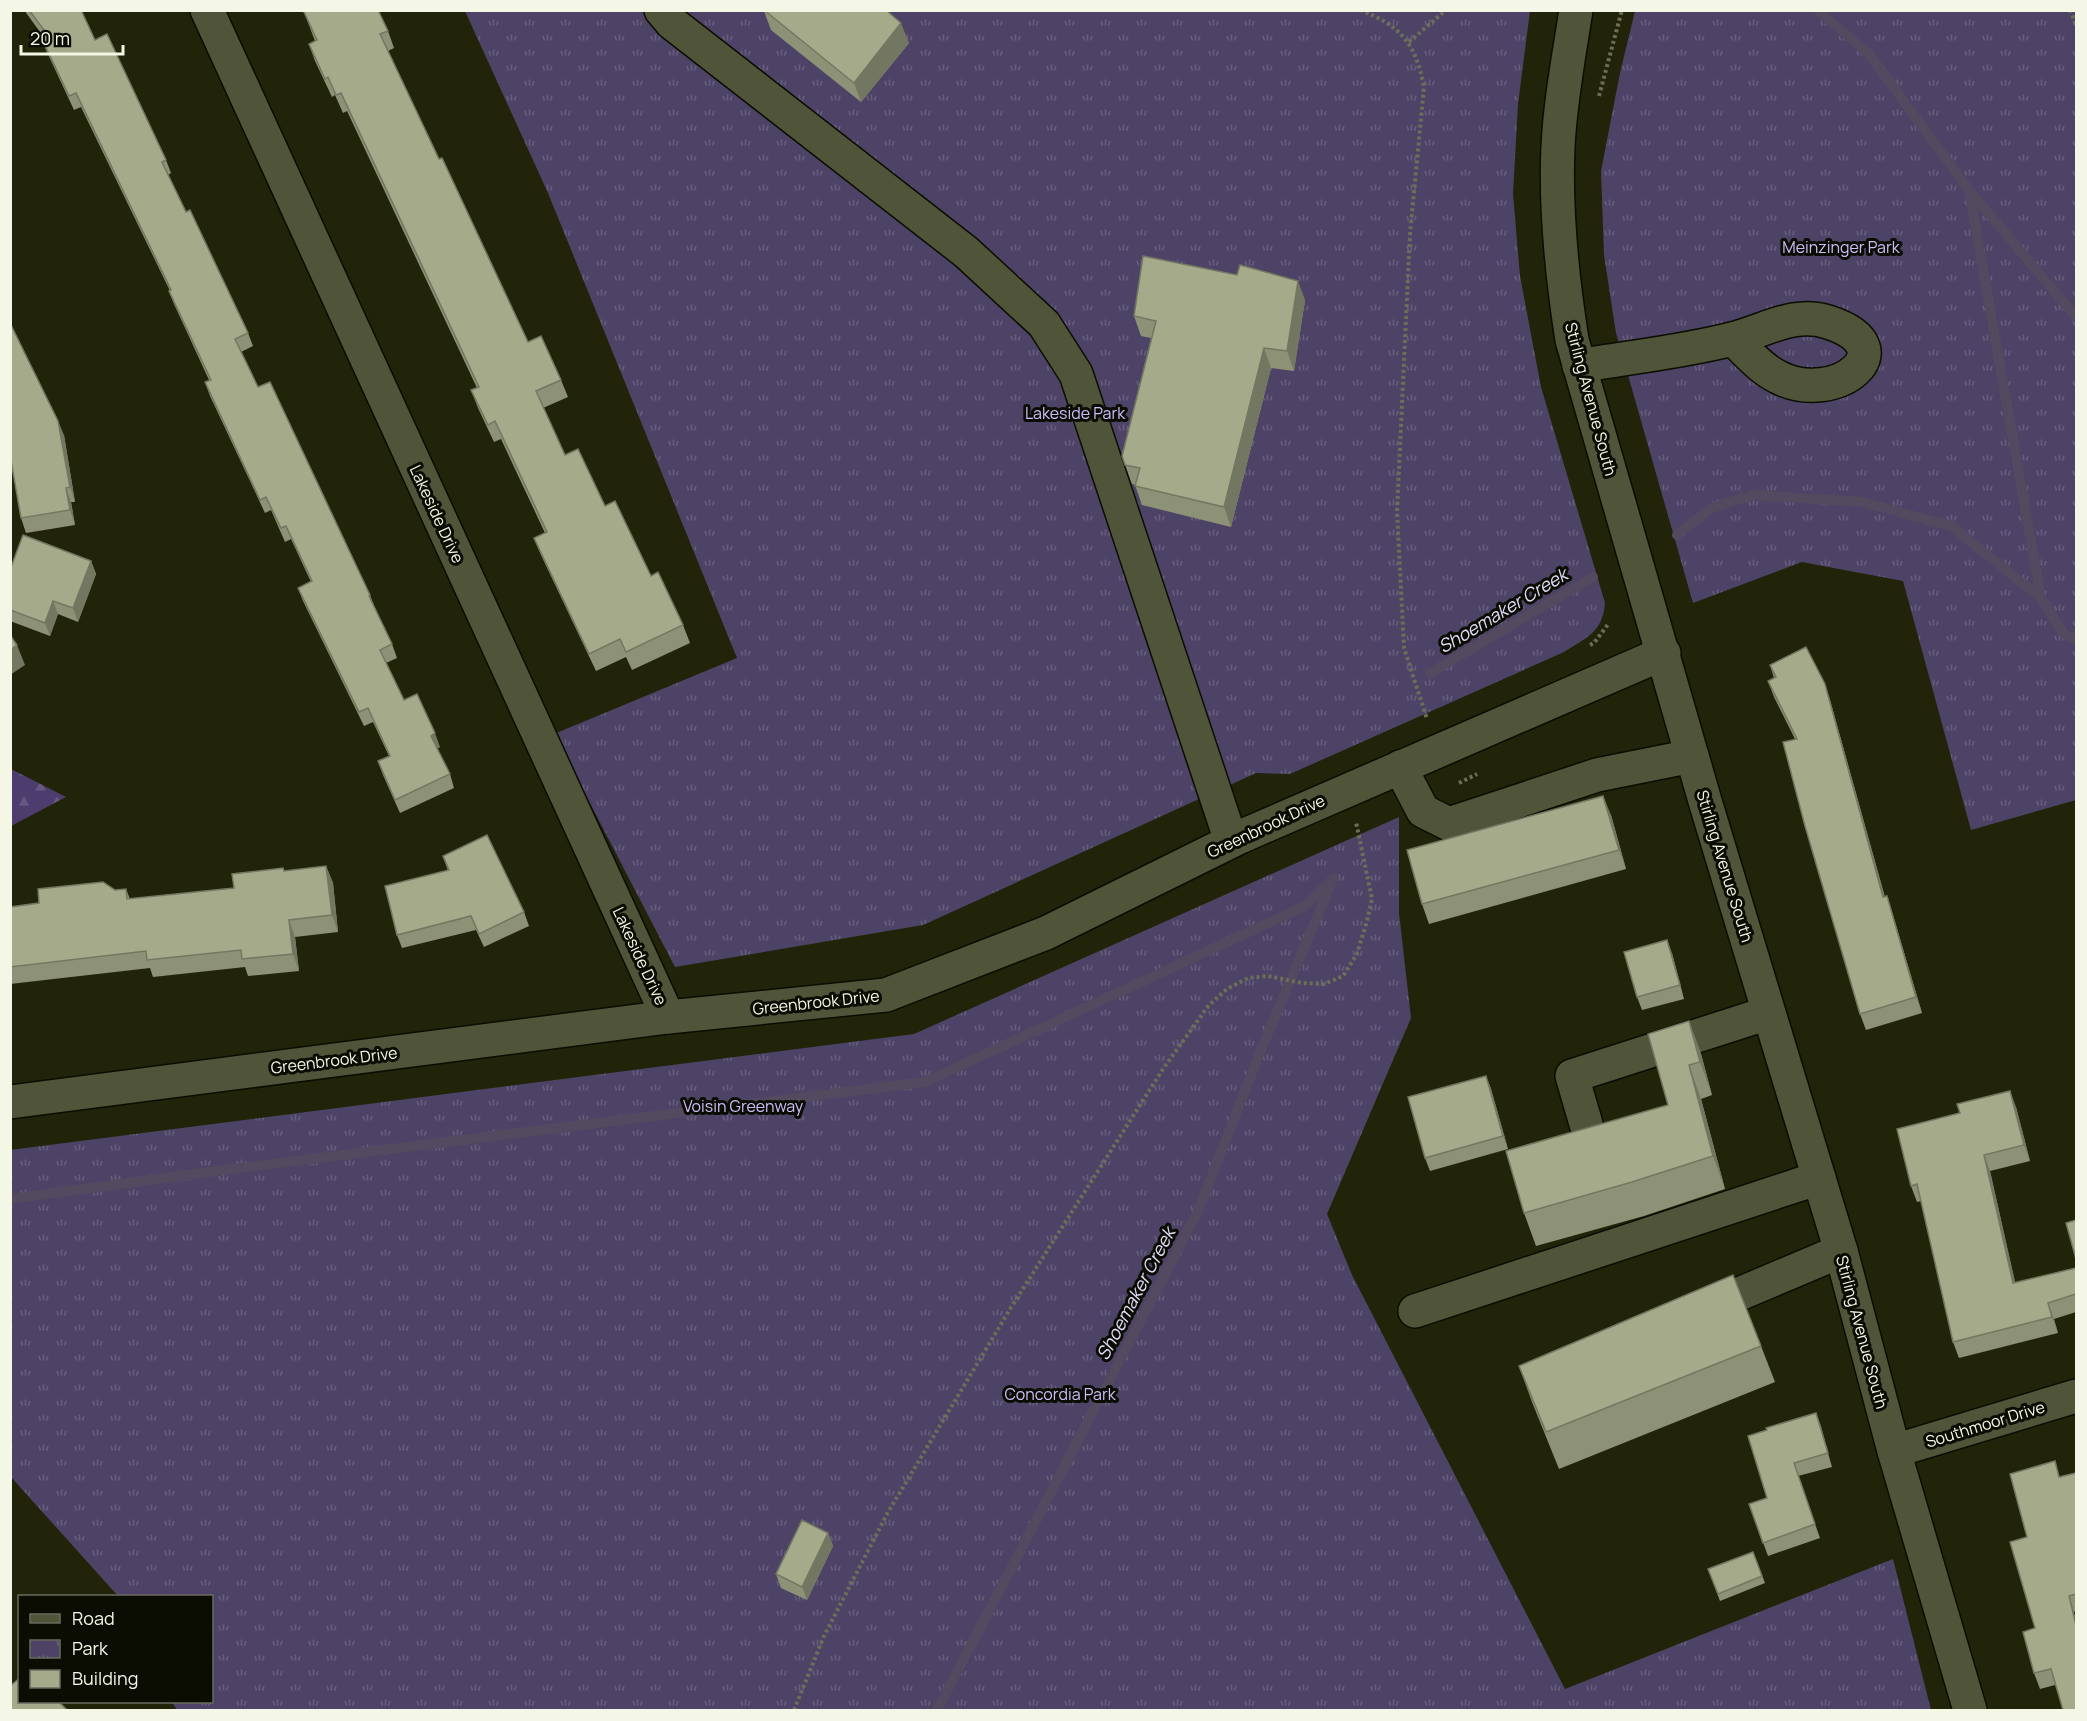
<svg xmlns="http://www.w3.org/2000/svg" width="2087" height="1721" font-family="Manrope,sans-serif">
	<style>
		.forest { fill: url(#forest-firs) }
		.park { fill: url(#park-tufts) }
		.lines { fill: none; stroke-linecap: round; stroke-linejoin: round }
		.stream { stroke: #534a60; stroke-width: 10 }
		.minor-casing { stroke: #0b0d00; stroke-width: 36 }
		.path { stroke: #6c6f57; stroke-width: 4; stroke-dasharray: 3 3; stroke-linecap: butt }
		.minor { stroke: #505539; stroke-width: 33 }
		.wall { fill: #8d9277 }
		.shaded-wall { fill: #737761 }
		.building { fill: #a4aa8a; stroke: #737761; stroke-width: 1.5 }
		.labels { text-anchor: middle; stroke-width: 6; stroke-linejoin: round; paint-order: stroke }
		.park-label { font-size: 16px; fill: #cebdfd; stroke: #0b0d03 }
		.street-label { font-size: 16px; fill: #f4f7e6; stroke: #0b0d03 }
		.water-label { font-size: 18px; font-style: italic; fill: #e3dbfb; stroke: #0b0d03 }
	</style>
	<defs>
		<pattern id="forest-firs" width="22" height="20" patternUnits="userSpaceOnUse" patternTransform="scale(1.5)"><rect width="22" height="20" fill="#4c3d6e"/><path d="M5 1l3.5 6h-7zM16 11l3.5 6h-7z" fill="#665a83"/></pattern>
		<pattern id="park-tufts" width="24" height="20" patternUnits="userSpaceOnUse" patternTransform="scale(1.5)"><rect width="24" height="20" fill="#4d4367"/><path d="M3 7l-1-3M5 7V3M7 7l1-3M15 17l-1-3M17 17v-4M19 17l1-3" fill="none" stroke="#675f7d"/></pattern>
	</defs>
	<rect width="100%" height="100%" fill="#212409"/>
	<path class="forest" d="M11,769l55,28 -55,29z"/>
	<g class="park">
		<path d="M465,11h1065l-12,93 -5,90 7,82 21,111 64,216c-2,29 -19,35 -41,49l-274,122 -34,-1 -333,152 -248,42 -121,-233 183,-76 -189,-465z"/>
		<path d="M1635,11h441v789l-105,30 -68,-249 -101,-19 -109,41 -77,-270 -12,-78 -3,-84 19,-98z"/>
		<path d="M1399,817v96l12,105 -84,196 25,61 213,414 328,-130 38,151h-1754l-5,-8h40v-106h-94l-107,-119 -1,-327 904,-116z"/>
	</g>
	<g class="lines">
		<g class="stream">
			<path d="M1817,10l52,44 100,136 107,127"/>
			<path d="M1969,190l72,408"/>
			<path d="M1677,535l34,-27 43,-13 108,7 89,24 90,72 23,36 12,5"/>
			<path d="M1430,673l163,-96"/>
			<path d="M10,1199l214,-29 701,-88 380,-176 29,-28"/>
			<path d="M937,1710l262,-501 61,-157 71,-168"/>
		</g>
		<defs>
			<g id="minor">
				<path d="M207,10l461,1007"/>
				<path d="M661,10l11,13 294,229 78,72 32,50 155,467"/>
				<path d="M1576,10c-7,46 -16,92 -18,137 -3,65 4,129 14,193l133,461 136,450 53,200 76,259"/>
				<path d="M1579,366c51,-9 103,-14 153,-27 33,-8 61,-28 96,-17 82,26 7,85 -50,55 -17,-8 -31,-25 -45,-38"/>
				<path d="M1400,767l23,44 26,13 148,-49 95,-19"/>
				<path d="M10,1102l658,-85 218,-22 160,-62 194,-96 424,-184"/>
				<path d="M1586,1124l-14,-48 196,-63"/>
				<path d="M1415,1311l404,-133"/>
				<path d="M1699,1311l142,-60"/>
				<path d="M1894,1451l182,-55"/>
			</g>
		</defs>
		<use href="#minor" class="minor-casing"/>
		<g class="path">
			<path d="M1360,10c42,16 56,35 64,77l-14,147 -13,277 7,137 23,71"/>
			<path d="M2070,10l6,14"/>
			<path d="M1409,42l37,-32"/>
			<path d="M1599,96l23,-86"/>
			<path d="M1590,645l4,-2 15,-20"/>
			<path d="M1459,783l18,-9"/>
			<path d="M794,1710l30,-74 63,-122 123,-205 153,-240 46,-64 18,-16 21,-11 20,-2 34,7 22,1 19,-8 14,-22 10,-33 5,-22 -16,-77"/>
		</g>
		<use href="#minor" class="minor"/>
	</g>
	<g class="wall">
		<path d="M24,10h57l14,30 71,120 5,13 -3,2 18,37 62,121 5,13 -12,6 17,35 112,208 5,13 17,36 5,14 -11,5 18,37 36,47 -3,1 13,26 4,14 -54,25 -17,-38 -5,-14 11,-5 -16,-34 -9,4 -61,-125 -5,-13 13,-6 -20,-43 -6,3 -14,-32 -6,3 -55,-117 -5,-14 4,-2 -35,-76 -5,-13h1l-89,-184 -7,3 -28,-60 -5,-13 2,-1z"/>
		<path d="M305,10h58l25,21 6,17 -6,3 51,108 89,183 33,38 7,17 -25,11 22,47 40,51 78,119 7,18 -58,27 -6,-13 -30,14 -55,-116 -7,-17 11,-5 -44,-94 -7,3 -16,-34 -7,-18 6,-2 -130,-277 -4,2 -8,-18 -3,2 -17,-36 -6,-17 6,-3 -11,-29 1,-1z"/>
		<path d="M764,11l145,32 -48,59 -90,-72z"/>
		<path d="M1305,300l-11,71 -23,-3 -40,159 -89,-22 -7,-20 -3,-1 -10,-28 29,-118 -10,-2 -7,-20z"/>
		<path d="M64,435l11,67h-4l4,23 -49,8 -5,-15z"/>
		<path d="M91,561l5,13 -18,48 -20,-8 -8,22 -40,-15v-51z"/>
		<path d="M1770,665l60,35 55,197 2,-1 5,16 30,101 -56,17 -6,-16 -65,-275 -21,-42 -6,-16 6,-3z"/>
		<path d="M1611,815l15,54 -197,55 -7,-20z"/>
		<path d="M443,856l81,56 5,14 -45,21 -8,-17 -74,18 -5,-13 51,-64z"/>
		<path d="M326,866l7,17 5,49 -43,5 4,34 -51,5 -3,-9 -92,10 -3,-9 -140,16v-77l29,-4 87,-14 4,10 104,-11 49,-20 1,3z"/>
		<path d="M1672,953l12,46 -42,11 -5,-13z"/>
		<path d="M1689,1021l12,33 11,41 -11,4 24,90 -81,27 -108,30 -12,-33 144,-108z"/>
		<path d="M1486,1076l5,13 17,60 -78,22 -5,-13z"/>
		<path d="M2016,1107l14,54 -40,10 25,112 61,-15v44l-22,7 4,14 -99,25 -6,-16 -32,-141 -4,1 -6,-16z"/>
		<path d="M1761,1346l14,36 -216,87 -27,-67 -13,-36z"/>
		<path d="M1816,1413l16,54 -34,9 22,62 -52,18 -19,-52 18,-6v-68z"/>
		<path d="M2076,1473v138l-2,1 -19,73 -15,4 -6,-16 1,-45 -8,-91 33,-60z"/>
		<path d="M828,1533l5,13 -26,54 -26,-12 -5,-14z"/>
		<path d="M1753,1552l12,31 -45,18 -12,-32z"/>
	</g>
	<g class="shaded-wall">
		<path d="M901,23l8,20 -48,59 -7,-19z"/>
		<path d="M1298,281l7,19 -11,71 -7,-20z"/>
		<path d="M1264,348l7,20 -40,159 -7,-20z"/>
		<path d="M58,421l6,14 11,67 -5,-15z"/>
		<path d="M66,488l5,14 4,23 -5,-15z"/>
		<path d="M91,561l5,13 -18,48 -5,-14z"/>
		<path d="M53,601l5,13 -8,22 -5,-13z"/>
		<path d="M17,645l8,20 -15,10v-25z"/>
		<path d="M1825,684l5,16 59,213 -6,-16z"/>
		<path d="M435,733l5,14 -4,2 -5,-13z"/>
		<path d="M1603,796l8,19 15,54 -7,-19z"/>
		<path d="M326,866l7,17 5,49 -6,-17z"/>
		<path d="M1887,896l5,16 30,101 -6,-16z"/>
		<path d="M289,920l6,17 4,34 -6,-17z"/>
		<path d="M1667,940l5,13 12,46 -4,-14z"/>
		<path d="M1689,1021l12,33 11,41 -12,-33z"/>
		<path d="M1689,1065l12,34 24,90 -12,-33z"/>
		<path d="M1486,1076l5,13 17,60 -5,-13z"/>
		<path d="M2010,1091l6,16 14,54 -6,-16z"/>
		<path d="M1984,1155l6,16 29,128 -6,-16z"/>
		<path d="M2048,1303l6,16 4,14 -6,-16z"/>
		<path d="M1816,1413l5,13 11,41 -4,-14z"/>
		<path d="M828,1533l5,13 -26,54 -5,-13z"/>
		<path d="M2069,1596l5,16 2,8v5z"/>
	</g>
	<g class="building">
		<path d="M29,10h52l14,30 12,-6 59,126 -4,2 24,50 4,-2 58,123 -13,6 23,48 12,-5 100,213 -1,1 23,48 -12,6 24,50 13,-6 18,39 -4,3 19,38 -55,26 -17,-39 12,-5 -22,-48 -9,4 -61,-124 14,-7 -26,-55 -5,2 -15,-31 -6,3 -55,-118 6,-2 -42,-89 2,-1 -95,-197 -7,3 -28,-59 6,-3z"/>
		<path d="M363,10h15l10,21 -8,3 59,125 3,-1 86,184 13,-6 20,44 -25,11 29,64 13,-6 27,57 10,-5 36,75 7,-4 25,53 -57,27 -6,-13 -31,15 -55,-116 13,-6 -52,-111 -7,4 -17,-35 8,-3 -138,-294 -5,2 -8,-18 -3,2 -16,-35 8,-4 -13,-28 3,-2z"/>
		<path d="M764,10h122l15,13 -47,60z"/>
		<path d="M1143,256l94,19 3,-10 58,16 -11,70 -23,-3 -40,159 -89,-21 5,-18 -15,-3 -3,-9 34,-135 -22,-5z"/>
		<path d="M10,323l48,98 12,66 -4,1 4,22 -49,8 -11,-63z"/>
		<path d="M23,535l68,26 -18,47 -20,-7 -8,22 -35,-13v-40z"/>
		<path d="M10,635l7,10 -7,5z"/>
		<path d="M1806,647l19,37 58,213 4,-1 29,101 -56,17 -55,-188 -22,-84 14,-3 -29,-58 8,-4 -6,-12z"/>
		<path d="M1603,796l16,54 -197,54 -15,-54z"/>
		<path d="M487,835l37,77 -45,22 -8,-18 -74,19 -12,-49 64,-16 -6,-14z"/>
		<path d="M326,866l6,49 -43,5 4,34 -51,5 -1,-9 -94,10 -1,-9 -136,16v-60l29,-4 -1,-14 65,-7 12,8 11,-1 1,10 107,-11 -2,-14 51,-6 1,3z"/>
		<path d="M1667,940l13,45 -43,12 -13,-45z"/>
		<path d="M1689,1021l11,41 -11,3 24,91 -81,26 -108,31 -18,-62 162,-46 -20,-71z"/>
		<path d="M1486,1076l17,60 -78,22 -17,-61z"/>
		<path d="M2010,1091l14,54 -40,10 29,128 63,-15v26l-28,9 4,14 -99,25 -36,-158 -6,2 -14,-57 63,-16 -3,-9z"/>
		<path d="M2076,1220v39l-10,-36z"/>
		<path d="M1733,1275l28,71 -215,86 -27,-66z"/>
		<path d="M1816,1413l12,40 -34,10 21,61 -52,19 -14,-39 18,-6 -19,-62 19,-6 -1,-2z"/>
		<path d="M2055,1461l4,16 17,-4v121l-7,2 7,29v85h-13l-12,-41 -17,4 -11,-41 12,-4 -25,-86 17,-5 -17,-63z"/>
		<path d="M802,1520l26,13 -26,54 -26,-13z"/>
		<path d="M1753,1552l9,24 -44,18 -10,-25z"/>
		<path d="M20,1678v23h38l9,9h-57v-24z"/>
	</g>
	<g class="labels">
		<g class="park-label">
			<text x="1841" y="253">Meinzinger Park</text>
			<text x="1075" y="419">Lakeside Park</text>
			<text x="743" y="1112">Voisin Greenway</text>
			<text x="1060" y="1400">Concordia Park</text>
		</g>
		<g class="street-label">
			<text transform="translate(1591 399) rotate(75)" y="6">Stirling Avenue South</text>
			<text transform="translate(437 514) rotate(65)" y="6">Lakeside Drive</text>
			<text transform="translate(1266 826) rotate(-25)" y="6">Greenbrook Drive</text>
			<text transform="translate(1725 866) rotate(73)" y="6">Stirling Avenue South</text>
			<text transform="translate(640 956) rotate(65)" y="6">Lakeside Drive</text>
			<text transform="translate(816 1002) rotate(-6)" y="6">Greenbrook Drive</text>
			<text transform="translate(334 1060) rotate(-7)" y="6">Greenbrook Drive</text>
			<text transform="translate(1862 1332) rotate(75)" y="6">Stirling Avenue South</text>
			<text transform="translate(1985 1424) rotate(-17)" y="6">Southmoor Drive</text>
		</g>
		<g class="water-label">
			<text transform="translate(1503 611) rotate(-31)" y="6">Shoemaker Creek</text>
			<text transform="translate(1136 1294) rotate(-62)" y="6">Shoemaker Creek</text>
		</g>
	</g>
	<rect width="2087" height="1721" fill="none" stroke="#f4f7e6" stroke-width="24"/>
	<rect x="18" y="1595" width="195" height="108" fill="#0b0d03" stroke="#686b5e" stroke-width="1.5"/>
	<rect x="30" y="1614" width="30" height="9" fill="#505539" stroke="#686b5e" stroke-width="1.5"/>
	<text x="72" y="1625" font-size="18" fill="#f4f7e6">Road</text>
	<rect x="30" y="1640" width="30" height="18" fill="url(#park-tufts)" stroke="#686b5e" stroke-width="1.5"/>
	<text x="72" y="1655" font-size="18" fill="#f4f7e6">Park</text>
	<rect x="30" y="1670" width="30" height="18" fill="#a4aa8a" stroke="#686b5e" stroke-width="1.5"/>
	<text x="72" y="1685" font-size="18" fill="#f4f7e6">Building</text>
	<path d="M21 45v9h102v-9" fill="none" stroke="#f4f7e6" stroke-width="3"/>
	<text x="30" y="45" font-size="18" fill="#f4f7e6" stroke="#0b0d03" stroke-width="4.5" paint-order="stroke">20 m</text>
</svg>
